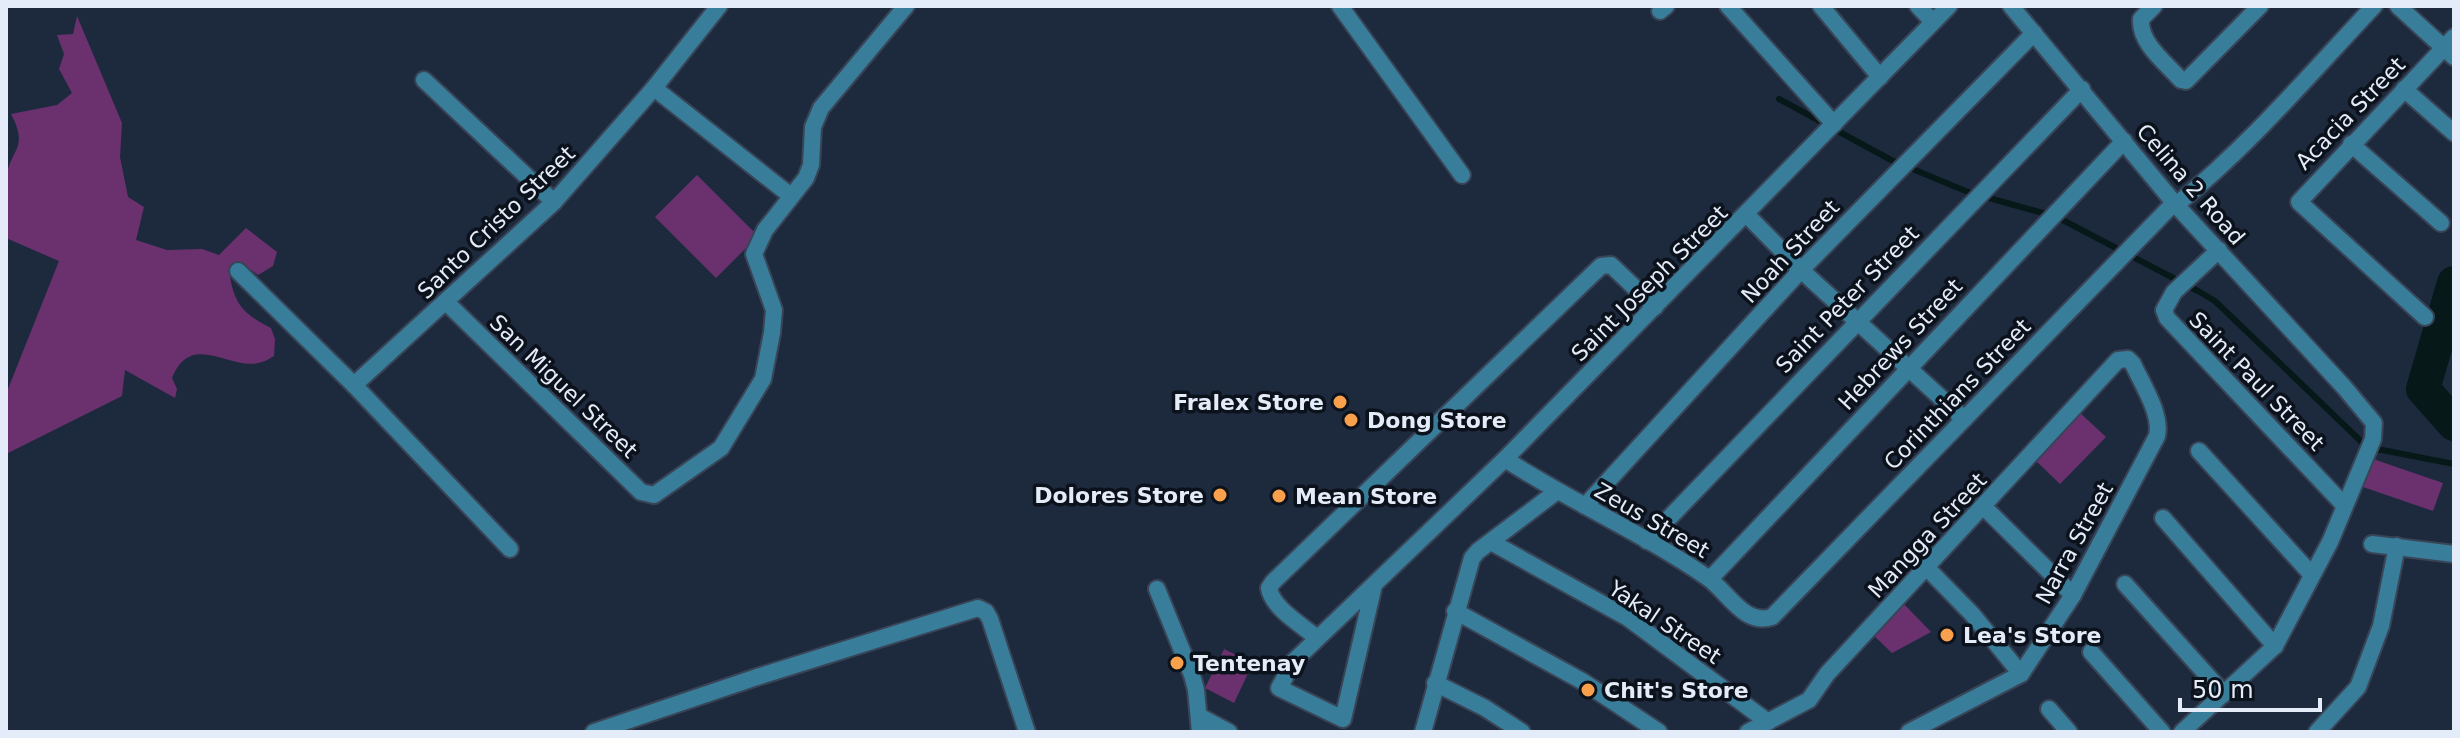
<svg xmlns="http://www.w3.org/2000/svg" width="2460" height="738" font-family="'DejaVu Sans',sans-serif">
	<style>
		.green { fill: #6b316f }
		.lines { fill: none; stroke-linecap: round; stroke-linejoin: round }
		.stream { stroke: #061818; stroke-width: 6 }
		.river { stroke: #061818; stroke-width: 34 }
		.minor-casing { stroke: #394457; stroke-width: 20 }
		.minor { stroke: #387d99; stroke-width: 16 }
		.poi-dot { fill: #f9a04c; stroke: #0c121b; stroke-width: 3 }
		.labels { text-anchor: middle; stroke-width: 7; stroke-linejoin: round; paint-order: stroke }
		.street-label { font-size: 22px; fill: #e4ecf9; stroke: #0c121b }
		.poi-label { font-size: 22px; font-weight: bold; fill: #e4ecf9; stroke: #0c121b; text-anchor: start }
	</style>
	<rect width="100%" height="100%" fill="#1d293d"/>
	<g class="green">
		<path d="M77,16l45,107 -2,34 8,40 16,10 -8,33 31,10 35,-1 17,6 27,-27 31,24 -4,14 -15,9 -18,-13 -11,9c5,33 13,42 42,57l4,11 -1,17c-4,2 -8,5 -12,6 -31,11 -70,-33 -90,16l5,11 -2,9 -50,-28 -3,26 -116,58v-60l53,-133 -53,-23c0,-19 -2,-39 0,-58 3,-31 24,-30 5,-66l46,-9 15,-12 -13,-24 5,-15 -7,-19 16,-1z"/>
		<path d="M697,175l61,61 -42,42 -61,-61z"/>
		<path d="M2078,411l28,26 -46,47 -27,-26z"/>
		<path d="M2373,459l70,24 -10,28 -70,-24z"/>
		<path d="M1900,600l31,32 -39,21 -22,-21z"/>
		<path d="M1224,649l29,14 -19,40 -29,-15z"/>
	</g>
	<g class="lines">
		<path class="stream" d="M1779,99l112,61 77,32 89,25 141,74 17,10 155,149h12l72,14"/>
		<path class="river" d="M2454,283l-31,106 31,35"/>
		<defs>
			<g id="minor">
				<path d="M1340,6l122,169"/>
				<path d="M1728,6l106,118"/>
				<path d="M1821,6l59,71"/>
				<path d="M1918,6l15,16"/>
				<path d="M2011,6l165,199 168,182 30,36 -1,16 -43,103 -55,104 -93,86"/>
				<path d="M2154,6l-13,13c-2,24 25,44 40,61l5,1 74,-75"/>
				<path d="M2398,6l56,51"/>
				<path d="M1660,11l6,-5"/>
				<path d="M424,80l130,122"/>
				<path d="M654,88l137,108"/>
				<path d="M2404,89l50,44"/>
				<path d="M2351,144l90,79"/>
				<path d="M2176,205c73,-59 134,-131 198,-199"/>
				<path d="M1747,215l54,55 162,148"/>
				<path d="M2219,250l-45,42 -10,18 3,8 177,187"/>
				<path d="M238,271l116,114 156,164"/>
				<path d="M446,302l195,190 13,3 67,-47 42,-69 9,-46 2,-23 -20,-56 11,-24 41,-52 5,-13 2,-38 8,-19 85,-102"/>
				<path d="M2425,317l-126,-115 155,-165"/>
				<path d="M354,385l200,-183 100,-114 65,-82"/>
				<path d="M2199,451l113,124"/>
				<path d="M1505,459c66,43 138,74 203,119 20,14 36,48 64,39l402,-414"/>
				<path d="M1585,506l216,-236 233,-237"/>
				<path d="M1984,507l89,88"/>
				<path d="M2163,518l112,128"/>
				<path d="M1647,541l435,-452"/>
				<path d="M1491,542l137,76 140,104"/>
				<path d="M2372,544l82,10"/>
				<path d="M1927,568l45,46 49,60"/>
				<path d="M1710,579l414,-438"/>
				<path d="M2125,584l99,110"/>
				<path d="M1374,585l-31,134 -64,-31 15,-27 211,-202 444,-453"/>
				<path d="M1157,589l35,86 4,15 4,42"/>
				<path d="M1455,611l127,70 77,51"/>
				<path d="M1317,638c-15,-13 -45,-30 -48,-50l4,-6 328,-316 10,-1 44,42"/>
				<path d="M2091,652l71,80"/>
				<path d="M1435,683l50,25 37,24"/>
				<path d="M2049,709l20,23"/>
				<path d="M1199,716l30,16"/>
				<path d="M594,732l163,-55 221,-69 8,4 4,7 37,113"/>
				<path d="M1423,732l49,-174 6,-7 78,-59"/>
				<path d="M1748,732l61,-32 18,-26 291,-314 10,-1 5,5c9,20 29,50 24,72l-84,159 -52,79 -112,58"/>
				<path d="M2317,732l41,-45 23,-61 16,-80"/>
			</g>
		</defs>
		<use href="#minor" class="minor-casing"/>
		<use href="#minor" class="minor"/>
	</g>
	<g class="poi-dot">
		<circle cx="1340" cy="402" r="8"/>
		<circle cx="1351" cy="420" r="8"/>
		<circle cx="1220" cy="495" r="8"/>
		<circle cx="1279" cy="496" r="8"/>
		<circle cx="1947" cy="635" r="8"/>
		<circle cx="1177" cy="663" r="8"/>
		<circle cx="1588" cy="690" r="8"/>
	</g>
	<g class="labels">
		<g class="street-label">
			<text transform="translate(2350 113) rotate(-46)" y="8">Acacia Street</text>
			<text transform="translate(2191 184) rotate(49)" y="8">Celina 2 Road</text>
			<text transform="translate(496 222) rotate(-44)" y="8">Santo Cristo Street</text>
			<text transform="translate(1790 251) rotate(-47)" y="8">Noah Street</text>
			<text transform="translate(1649 283) rotate(-45)" y="8">Saint Joseph Street</text>
			<text transform="translate(1847 299) rotate(-46)" y="8">Saint Peter Street</text>
			<text transform="translate(1900 344) rotate(-47)" y="8">Hebrews Street</text>
			<text transform="translate(2257 381) rotate(46)" y="8">Saint Paul Street</text>
			<text transform="translate(564 386) rotate(44)" y="8">San Miguel Street</text>
			<text transform="translate(1957 394) rotate(-46)" y="8">Corinthians Street</text>
			<text transform="translate(1652 520) rotate(30)" y="8">Zeus Street</text>
			<text transform="translate(1927 535) rotate(-47)" y="8">Mangga Street</text>
			<text transform="translate(2074 543) rotate(-61)" y="8">Narra Street</text>
			<text transform="translate(1665 622) rotate(34)" y="8">Yakal Street</text>
		</g>
		<g class="poi-label">
			<text x="1324" y="410" text-anchor="end">Fralex Store</text>
			<text x="1367" y="428">Dong Store</text>
			<text x="1204" y="503" text-anchor="end">Dolores Store</text>
			<text x="1295" y="504">Mean Store</text>
			<text x="1963" y="643">Lea's Store</text>
			<text x="1193" y="671">Tentenay</text>
			<text x="1604" y="698">Chit's Store</text>
		</g>
	</g>
	<rect width="2460" height="738" fill="none" stroke="#e4ecf9" stroke-width="16"/>
	<path d="M2180 698v12h140v-12" fill="none" stroke="#e4ecf9" stroke-width="4"/>
	<text x="2192" y="698" font-size="24" fill="#e4ecf9" stroke="#0c121b" stroke-width="6" paint-order="stroke">50 m</text>
</svg>
